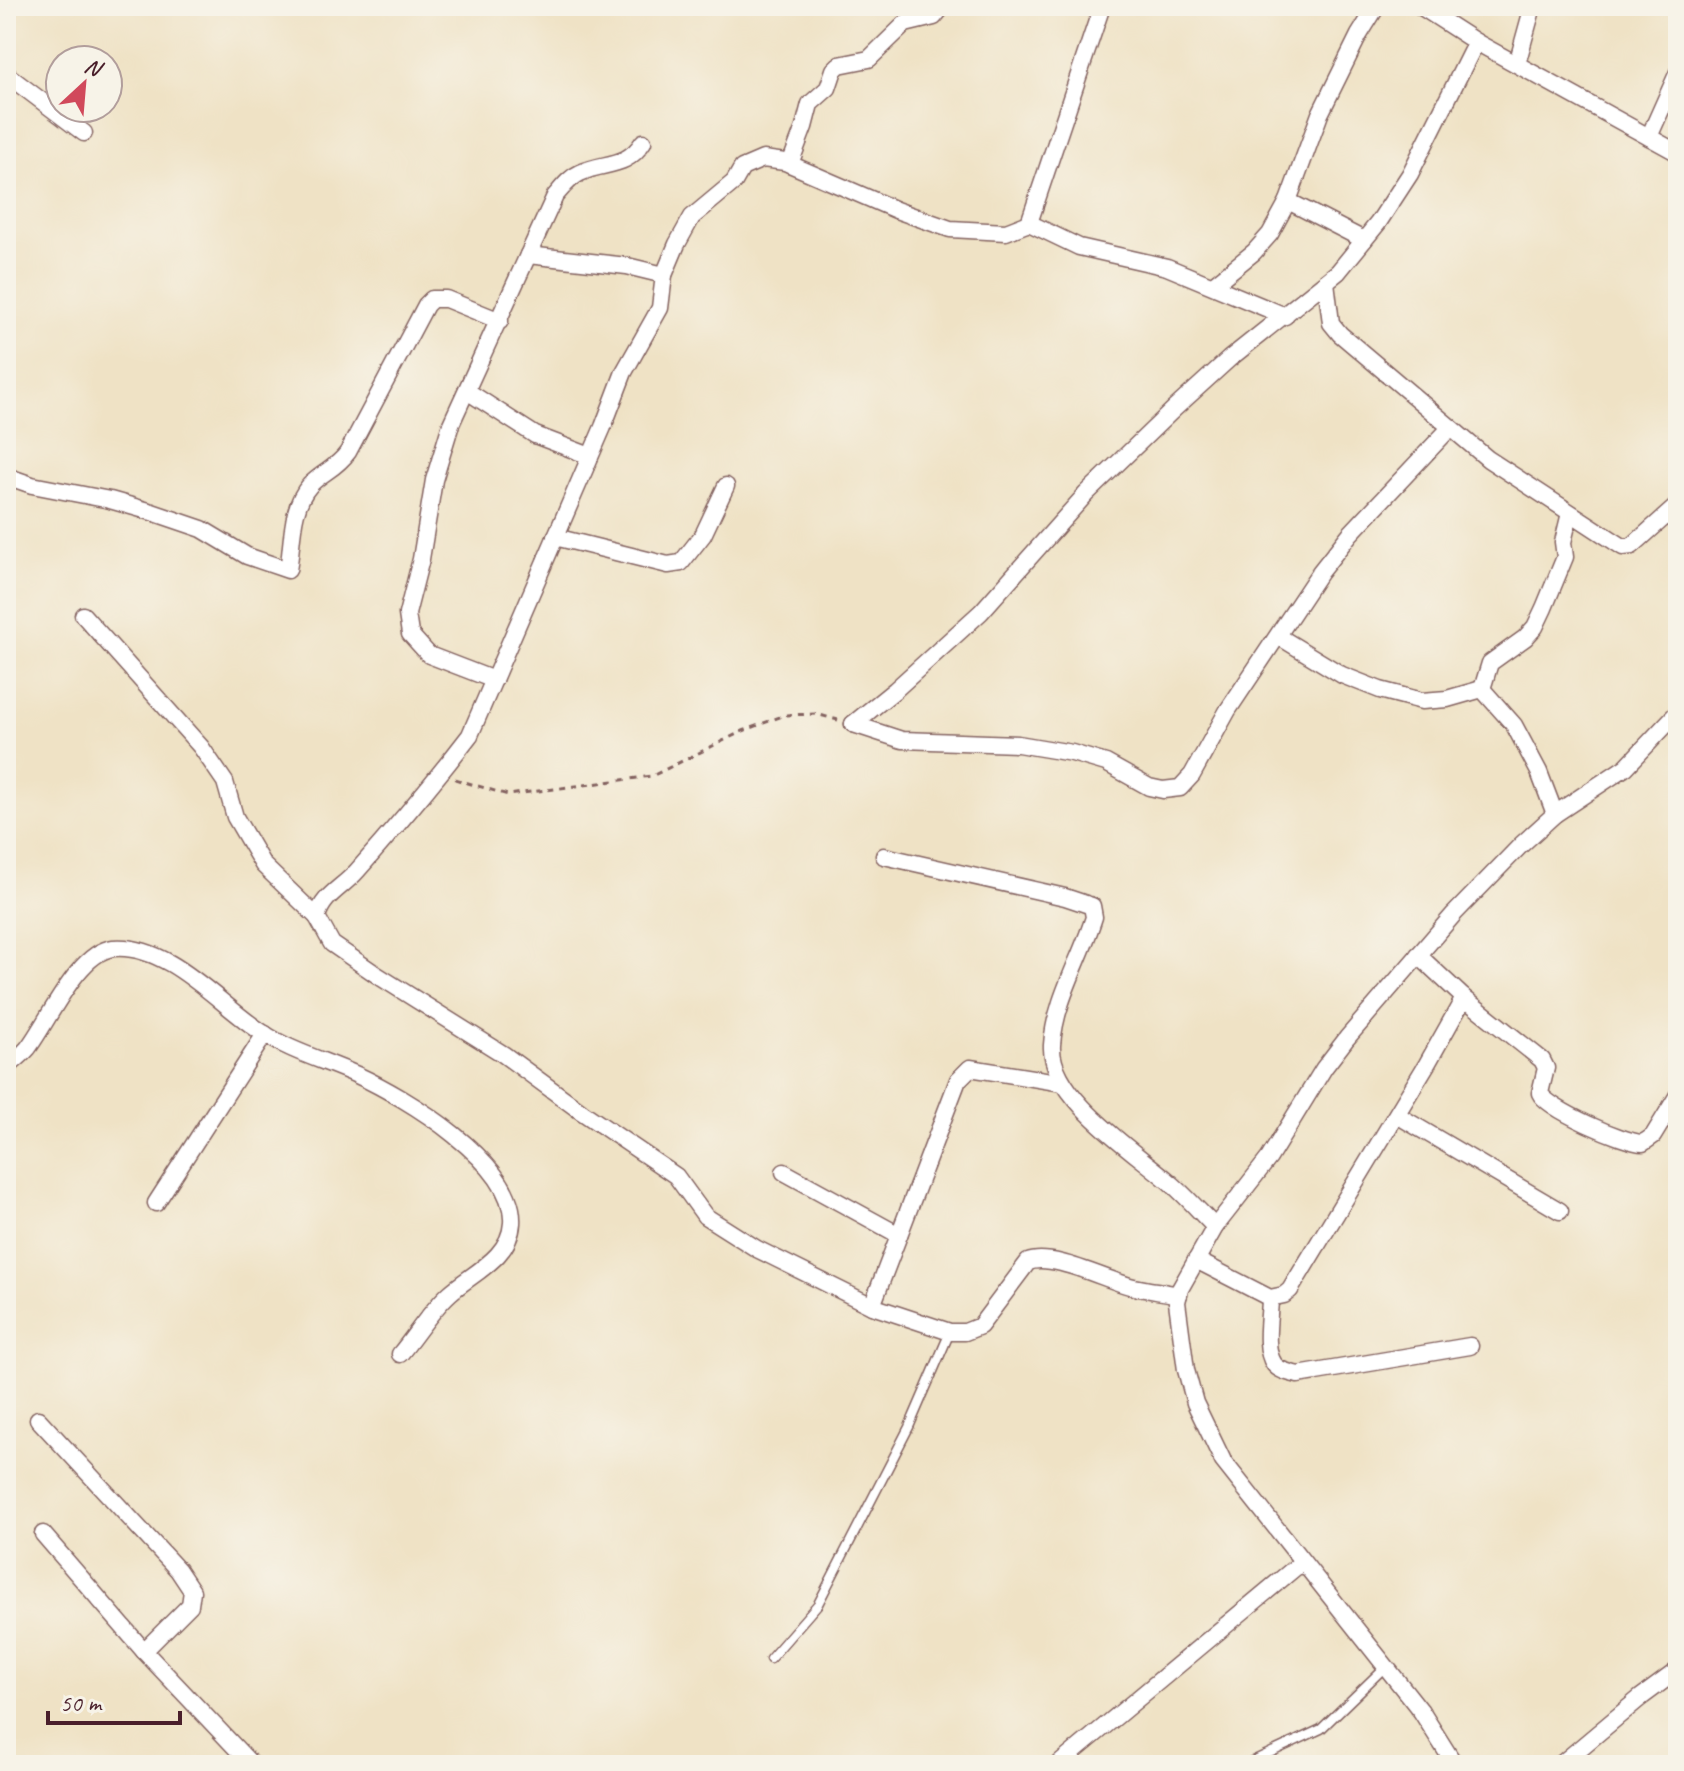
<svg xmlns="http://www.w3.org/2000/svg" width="1684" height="1771" font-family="Caveat,sans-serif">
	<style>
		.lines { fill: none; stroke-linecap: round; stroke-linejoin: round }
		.lane-casing { stroke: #846361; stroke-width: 11 }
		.street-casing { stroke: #846361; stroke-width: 19 }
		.path { stroke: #846361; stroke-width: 3; stroke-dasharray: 6 6; stroke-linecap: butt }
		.lane { stroke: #fff; stroke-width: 8 }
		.street { stroke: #fff; stroke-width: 16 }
	</style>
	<rect width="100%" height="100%" fill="#f7f3e8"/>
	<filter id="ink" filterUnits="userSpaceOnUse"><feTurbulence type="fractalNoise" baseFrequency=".0125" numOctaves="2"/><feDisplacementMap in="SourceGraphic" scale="16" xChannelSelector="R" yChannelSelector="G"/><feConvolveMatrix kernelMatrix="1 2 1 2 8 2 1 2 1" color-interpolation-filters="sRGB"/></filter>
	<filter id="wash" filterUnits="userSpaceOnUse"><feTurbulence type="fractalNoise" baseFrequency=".006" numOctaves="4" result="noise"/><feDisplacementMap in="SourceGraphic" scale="32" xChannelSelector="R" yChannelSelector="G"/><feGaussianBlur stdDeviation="1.8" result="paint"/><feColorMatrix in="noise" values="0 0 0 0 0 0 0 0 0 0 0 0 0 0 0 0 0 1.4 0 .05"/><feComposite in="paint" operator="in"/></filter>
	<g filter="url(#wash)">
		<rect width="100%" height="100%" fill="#efe2c5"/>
	</g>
	<g filter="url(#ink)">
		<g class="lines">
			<defs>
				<g id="lane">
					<path d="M770,1659l48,-55 91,-177 41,-95"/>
					<path d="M1244,1765l77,-36 64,-62"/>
				</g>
				<g id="street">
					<path d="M1102,6l-73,217 50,24 88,20 118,49"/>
					<path d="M1420,6l56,36 202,111"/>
					<path d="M1517,64l16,-58"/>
					<path d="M6,74l78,59"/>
					<path d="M1649,137l29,-65"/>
					<path d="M790,164l14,-37 6,-23 18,-16 6,-18 5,-5 30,-6 36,-35 29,-7 9,-11"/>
					<path d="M1288,201l76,39"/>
					<path d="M1029,223l-23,9 -56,-3 -54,-19 -111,-48 -22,-3 -21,9 -8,14 -42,35 -15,27 -13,31 -4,33 -36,64 -21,55 -133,308c-36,47 -74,92 -113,136 -15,17 -34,24 -40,46l15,27 45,31 126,79 79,58 94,64 29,40 52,33 115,57 78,26h15l15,-6 48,-64c25,-10 79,19 106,25 14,3 30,5 45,8"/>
					<path d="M528,255l99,11 37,9"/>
					<path d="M1326,282l5,41 9,11 148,125 135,88 9,-1 46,-41"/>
					<path d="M1213,285l41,-33 16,-18 18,-33 32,-87 39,-79 18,-29"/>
					<path d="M467,391l68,44 55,21"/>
					<path d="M6,476l26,9 78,15 42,12 50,17 45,27 41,14c5,-27 2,-63 22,-85 12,-13 26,-16 38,-33l78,-147 6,-6h14l54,22"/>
					<path d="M555,537l113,28 13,-2 22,-28 23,-49"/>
					<path d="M83,615l118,132 24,35 10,35 28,48 54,52"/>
					<path d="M1278,636l64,39 38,15 42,11 25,-2 35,-10"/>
					<path d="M494,680l-65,-25 -19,-21 -3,-20 14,-55 13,-79 17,-56 104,-228c8,-9 14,-18 25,-23 25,-12 46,-4 63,-31"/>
					<path d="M853,724l42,-34 86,-78 105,-118 88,-85 55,-50 109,-87 40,-49 32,-49 66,-132"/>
					<path d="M853,724l49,16 116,4 54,9 34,10 43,24 14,3 17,-2 12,-13 36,-65 92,-138 30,-38 100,-106"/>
					<path d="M1555,814l-16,-42 -25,-47 -32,-36 8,-26 35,-25 10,-11 9,-19 21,-51 -2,-15 7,-29"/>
					<path d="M884,856l181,41 27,9 2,11c-13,42 -39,83 -42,128 -3,52 84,107 120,139 15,13 29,29 43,43"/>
					<path d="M1418,955l46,43 78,62 4,8 -6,25c7,16 85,50 103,50l10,-7 25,-41"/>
					<path d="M6,1068c7,-6 16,-13 22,-20 20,-26 50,-96 85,-100 56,-5 106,57 150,85 27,18 63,28 94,42 48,22 159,88 155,148 -2,35 -40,50 -62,70 -19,17 -34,42 -50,61"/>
					<path d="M1397,1115l163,96"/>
					<path d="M784,1172l115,63"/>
					<path d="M156,1203l109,-169"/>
					<path d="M1196,1260l74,38 14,-3 6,-5 137,-226 37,-66"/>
					<path d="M1270,1298c0,18 -7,50 4,66 5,7 17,9 24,11l172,-29"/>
					<path d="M872,1306l86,-226 12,-12 93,15"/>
					<path d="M38,1419l140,151 14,21 -2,14 -46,46"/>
					<path d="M43,1534l101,117 108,114"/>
					<path d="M1058,1765l244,-203"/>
					<path d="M1455,1765l-34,-54 -198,-250 -28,-58 -9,-33 -9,-68 3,-13 35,-62 54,-69 55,-90 23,-30 107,-124 67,-69 34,-31 71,-47 52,-55"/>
					<path d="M1560,1765l80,-67 38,-28"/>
				</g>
			</defs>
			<use href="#lane" class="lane-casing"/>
			<use href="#street" class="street-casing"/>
			<path class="path" d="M455,779l53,16 144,-19 91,-45 42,-16 31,-1 22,6"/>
			<use href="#lane" class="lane"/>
			<use href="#street" class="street"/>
		</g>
	</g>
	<rect width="1684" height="1771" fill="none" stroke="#f7f3e8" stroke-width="32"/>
	<g transform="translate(84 84) rotate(26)"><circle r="38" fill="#f7f3e8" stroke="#b29e9c" stroke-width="2"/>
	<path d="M0-6L14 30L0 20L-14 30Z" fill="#d1495b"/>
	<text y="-12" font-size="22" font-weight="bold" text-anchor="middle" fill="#4a1f2b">N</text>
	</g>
	<path d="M48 1711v12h132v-12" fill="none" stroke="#4a1f2b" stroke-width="4"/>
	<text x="60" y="1711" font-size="24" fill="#4a1f2b" stroke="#f7f3e8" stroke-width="6" paint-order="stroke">50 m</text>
</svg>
